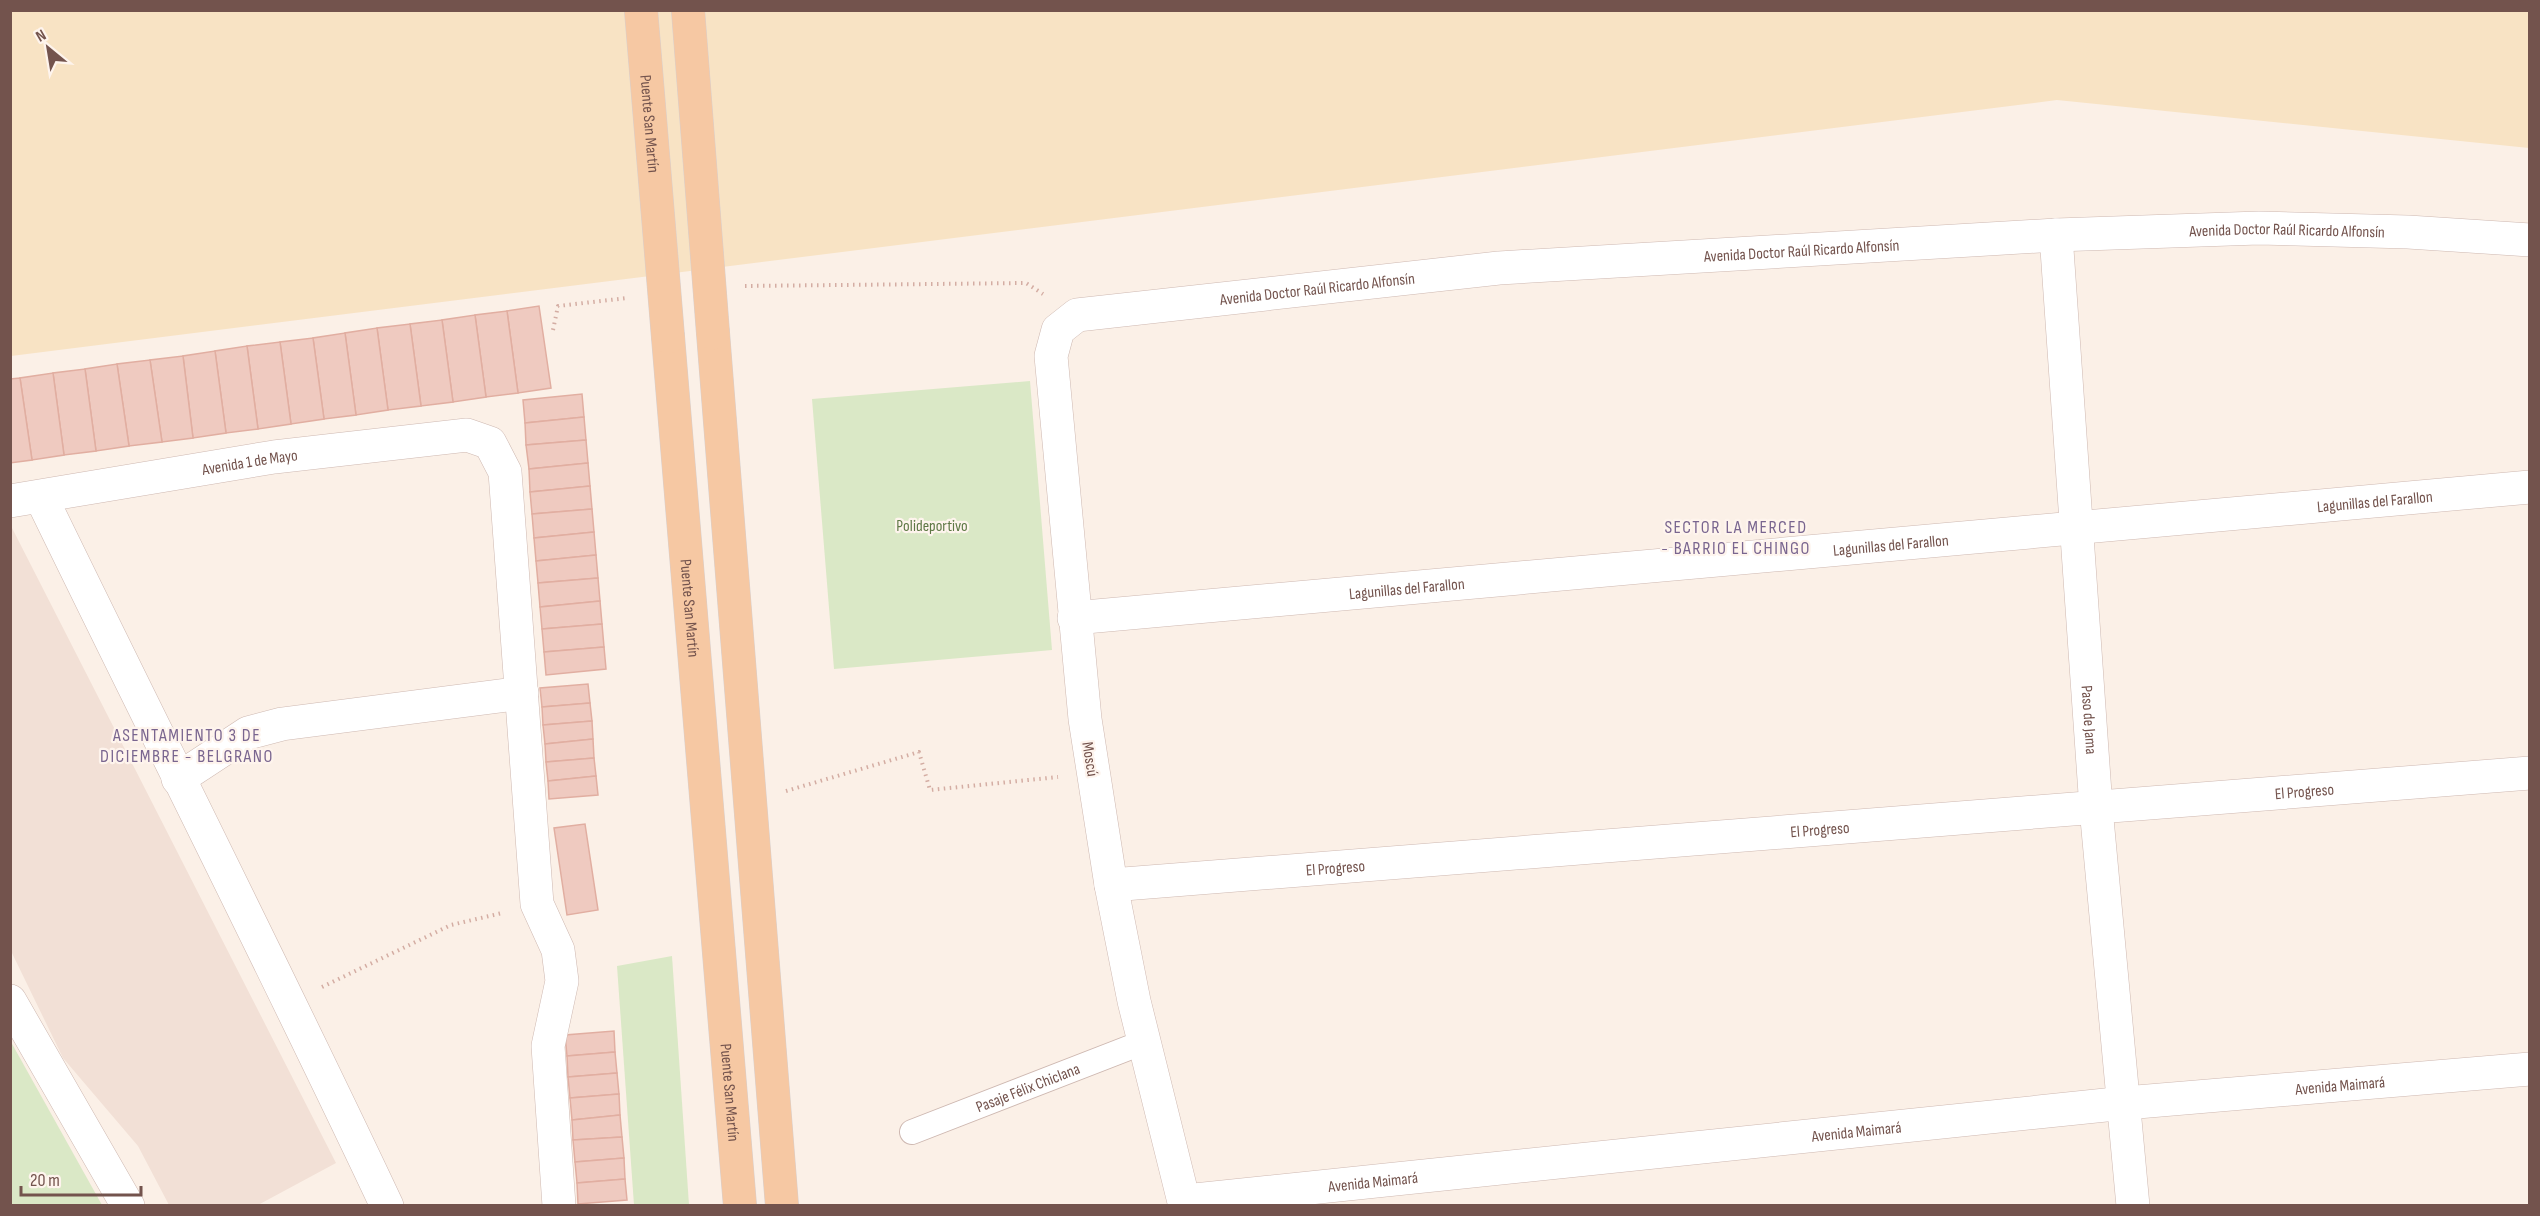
<svg xmlns="http://www.w3.org/2000/svg" width="2540" height="1216" font-family="'Sofia Sans Condensed',sans-serif">
	<style>
		.residential { fill: #f2e0d6 }
		.green { fill: #dae8c6 }
		.sand { fill: #f8e3c4 }
		.building { fill: #efcac0; stroke: #e1aea1; stroke-width: 1.5 }
		.lines { fill: none; stroke-linecap: round; stroke-linejoin: round }
		.lane-casing { stroke: #ceb8b1; stroke-width: 26 }
		.street-casing { stroke: #ceb8b1; stroke-width: 34 }
		.primary-casing { stroke: #d8cfcd; stroke-width: 34 }
		.path { stroke: #d4ada3; stroke-width: 4; stroke-dasharray: 1.5 4.5; stroke-linecap: butt }
		.lane { stroke: #fff; stroke-width: 24 }
		.street { stroke: #fff; stroke-width: 33 }
		.primary { stroke: #f6c8a3; stroke-width: 33 }
		.primary-bridge-casing { stroke: #d8cfcd; stroke-width: 34; stroke-linecap: butt }
		.primary-bridge { stroke: #f6c8a3; stroke-width: 33 }
		.labels { text-anchor: middle; stroke-width: 4.5; stroke-linejoin: round; paint-order: stroke }
		.street-label { font-size: 16px; fill: #73534d; stroke: #fef4ed }
		.park-label { font-size: 16px; fill: #5e7845; stroke: #fef4ed }
		.neighbourhood-label { font-size: 18px; letter-spacing: 1.5px; fill: #79658f; stroke: #fef4ed }
	</style>
	<rect width="100%" height="100%" fill="#fbf0e7"/>
	<path class="residential" d="M11,526l325,637 -78,42h-89l-31,-59 -75,-88 -52,-107z"/>
	<g class="green">
		<path d="M1030,381l22,269 -218,19 -22,-270z"/>
		<path d="M672,956l17,249h-55l-17,-239z"/>
		<path d="M11,1042l91,163h-91z"/>
	</g>
	<path class="sand" d="M10,11h2519v137l-472,-48 -2046,256z"/>
	<g class="building">
		<path d="M539,306l12,82 -33,5 -11,-82z"/>
		<path d="M507,311l11,82 -32,4 -11,-82z"/>
		<path d="M475,315l11,82 -33,5 -11,-82z"/>
		<path d="M442,320l11,82 -32,4 -11,-82z"/>
		<path d="M410,324l11,82 -33,4 -11,-82z"/>
		<path d="M377,328l11,82 -32,5 -11,-82z"/>
		<path d="M345,333l11,82 -32,4 -11,-81z"/>
		<path d="M313,338l11,81 -33,5 -11,-82z"/>
		<path d="M280,342l11,82 -33,5 -11,-83z"/>
		<path d="M247,346l11,83 -32,4 -11,-82z"/>
		<path d="M215,351l11,82 -33,5 -10,-82z"/>
		<path d="M183,356l10,82 -31,4 -12,-82z"/>
		<path d="M150,360l12,82 -33,4 -12,-82z"/>
		<path d="M117,364l12,82 -33,5 -11,-82z"/>
		<path d="M85,369l11,82 -32,4 -11,-82z"/>
		<path d="M53,373l11,82 -32,5 -12,-82z"/>
		<path d="M20,378l12,82 -22,3v-84z"/>
		<path d="M582,394l2,23 -59,6 -2,-23z"/>
		<path d="M584,417l2,23 -60,5 -1,-22z"/>
		<path d="M586,440l2,23 -59,6 -3,-24z"/>
		<path d="M588,463l2,23 -60,6 -1,-23z"/>
		<path d="M590,486l2,23 -60,5 -2,-22z"/>
		<path d="M592,509l2,23 -60,6 -2,-24z"/>
		<path d="M594,532l2,23 -60,6 -2,-23z"/>
		<path d="M596,555l2,23 -60,5 -2,-22z"/>
		<path d="M598,578l2,23 -60,6 -2,-24z"/>
		<path d="M600,601l2,23 -60,5 -2,-22z"/>
		<path d="M602,624l2,23 -60,5 -2,-23z"/>
		<path d="M604,647l2,22 -60,6 -2,-23z"/>
		<path d="M588,684l2,19 -48,4 -2,-19z"/>
		<path d="M590,703l2,18 -49,4 -1,-18z"/>
		<path d="M592,721l1,18 -48,5 -2,-19z"/>
		<path d="M593,739l1,19 -48,4 -1,-18z"/>
		<path d="M594,758l2,18 -48,5 -2,-19z"/>
		<path d="M596,776l2,19 -49,4 -1,-18z"/>
		<path d="M585,824l13,86 -31,5 -13,-87z"/>
		<path d="M614,1031l1,21 -48,4 -2,-21z"/>
		<path d="M615,1052l2,21 -49,4 -1,-21z"/>
		<path d="M617,1073l2,21 -49,4 -2,-21z"/>
		<path d="M619,1094l1,21 -48,5 -2,-22z"/>
		<path d="M620,1115l2,22 -49,3 -1,-20z"/>
		<path d="M622,1137l2,21 -49,4 -2,-22z"/>
		<path d="M624,1158l1,21 -48,4 -2,-21z"/>
		<path d="M625,1179l2,21 -49,4 -1,-21z"/>
	</g>
	<g class="lines">
		<defs>
			<g id="lane">
				<path id="s1" d="M912,1132l232,-90"/>
			</g>
			<g id="street">
				<path id="s2" d="M2056,235l40,573 37,398"/>
				<path d="M41,497c115,237 234,471 346,709"/>
				<path id="s3" d="M10,501l264,-44 193,-22 23,8 15,29 32,432 21,46 4,31 -14,65 11,160"/>
				<path id="s4" d="M1074,618l1456,-131"/>
				<path d="M178,779l70,-46 34,-9 240,-31"/>
				<path id="s5" d="M1111,885l1419,-112"/>
				<path d="M10,1001l118,205"/>
				<path id="s6" d="M1185,1201l940,-98 405,-34"/>
				<path id="s7" d="M1185,1206l-51,-205 -23,-116 -26,-166 -34,-363 7,-26 19,-15 422,-47 557,-33 203,-7 149,4 122,8"/>
			</g>
			<g id="primary">
				<path d="M713,333l69,873"/>
				<path id="s8" d="M668,337l72,869"/>
			</g>
		</defs>
		<use href="#lane" class="lane-casing"/>
		<use href="#street" class="street-casing"/>
		<use href="#primary" class="primary-casing"/>
		<g class="path">
			<path d="M745,286l281,-3 17,11"/>
			<path d="M553,330l5,-24 69,-8"/>
			<path d="M786,791l133,-39 11,38 128,-13"/>
			<path d="M322,987l129,-62 51,-12"/>
		</g>
		<use href="#lane" class="lane"/>
		<use href="#street" class="street"/>
		<use href="#primary" class="primary"/>
		<defs>
			<g id="primary-bridge">
				<path id="s9" d="M641,10l27,327"/>
				<path d="M688,10l25,323"/>
			</g>
		</defs>
		<use href="#primary-bridge" class="primary-bridge-casing"/>
		<use href="#primary-bridge" class="primary-bridge"/>
	</g>
	<g class="labels">
		<g class="street-label">
			<text dy="6" stroke="none"><textPath href="#s9" startOffset="114">Puente San Martín</textPath></text>
			<text dy="6" stroke="none"><textPath href="#s7" startOffset="2127">Avenida Doctor Raúl Ricardo Alfonsín</textPath></text>
			<text dy="6" stroke="none"><textPath href="#s7" startOffset="1641">Avenida Doctor Raúl Ricardo Alfonsín</textPath></text>
			<text dy="6" stroke="none"><textPath href="#s7" startOffset="1155">Avenida Doctor Raúl Ricardo Alfonsín</textPath></text>
			<text dy="6" stroke="none"><textPath href="#s3" startOffset="243">Avenida 1 de Mayo</textPath></text>
			<text dy="6" stroke="none"><textPath href="#s4" startOffset="1306">Lagunillas del Farallon</textPath></text>
			<text dy="6" stroke="none"><textPath href="#s4" startOffset="820">Lagunillas del Farallon</textPath></text>
			<text dy="6" stroke="none"><textPath href="#s4" startOffset="334">Lagunillas del Farallon</textPath></text>
			<text dy="6" stroke="none"><textPath href="#s8" startOffset="272">Puente San Martín</textPath></text>
			<text dy="6" stroke="none"><textPath href="#s2" startOffset="486">Paso de Jama</textPath></text>
			<text transform="translate(1091 759) rotate(81)" y="6">Moscú</text>
			<text dy="6" stroke="none"><textPath href="#s5" startOffset="1197">El Progreso</textPath></text>
			<text dy="6" stroke="none"><textPath href="#s5" startOffset="711">El Progreso</textPath></text>
			<text dy="6" stroke="none"><textPath href="#s5" startOffset="225">El Progreso</textPath></text>
			<text dy="6" stroke="none"><textPath href="#s6" startOffset="1161">Avenida Maimará</textPath></text>
			<text dy="6" stroke="none"><textPath href="#s1" startOffset="124">Pasaje Félix Chiclana</textPath></text>
			<text dy="6" stroke="none"><textPath href="#s8" startOffset="758">Puente San Martín</textPath></text>
			<text dy="6" stroke="none"><textPath href="#s6" startOffset="675">Avenida Maimará</textPath></text>
			<text dy="6" stroke="none"><textPath href="#s6" startOffset="189">Avenida Maimará</textPath></text>
		</g>
		<g class="park-label">
			<text x="932" y="531">Polideportivo</text>
		</g>
		<g class="neighbourhood-label">
			<text x="1736" y="533">SECTOR LA MERCED<tspan x="1736" dy="21">- BARRIO EL CHINGO</tspan></text>
			<text x="187" y="741">ASENTAMIENTO 3 DE<tspan x="187" dy="21">DICIEMBRE - BELGRANO</tspan></text>
		</g>
	</g>
	<rect width="2540" height="1216" fill="none" stroke="#73534d" stroke-width="24"/>
	<g transform="translate(48 48) rotate(330)" stroke="#fef4ed" stroke-width="4.5" paint-order="stroke">
	<path d="M0-4.5L10 22L0 15L-10 22Z" fill="#73534d"/>
	<text y="-9" font-size="16" font-weight="bold" text-anchor="middle" fill="#73534d">N</text>
	</g>
	<path d="M21 1186v9h120v-9" fill="none" stroke="#73534d" stroke-width="3"/>
	<text x="30" y="1186" font-size="18" fill="#73534d" stroke="#fef4ed" stroke-width="4.5" paint-order="stroke">20 m</text>
</svg>
